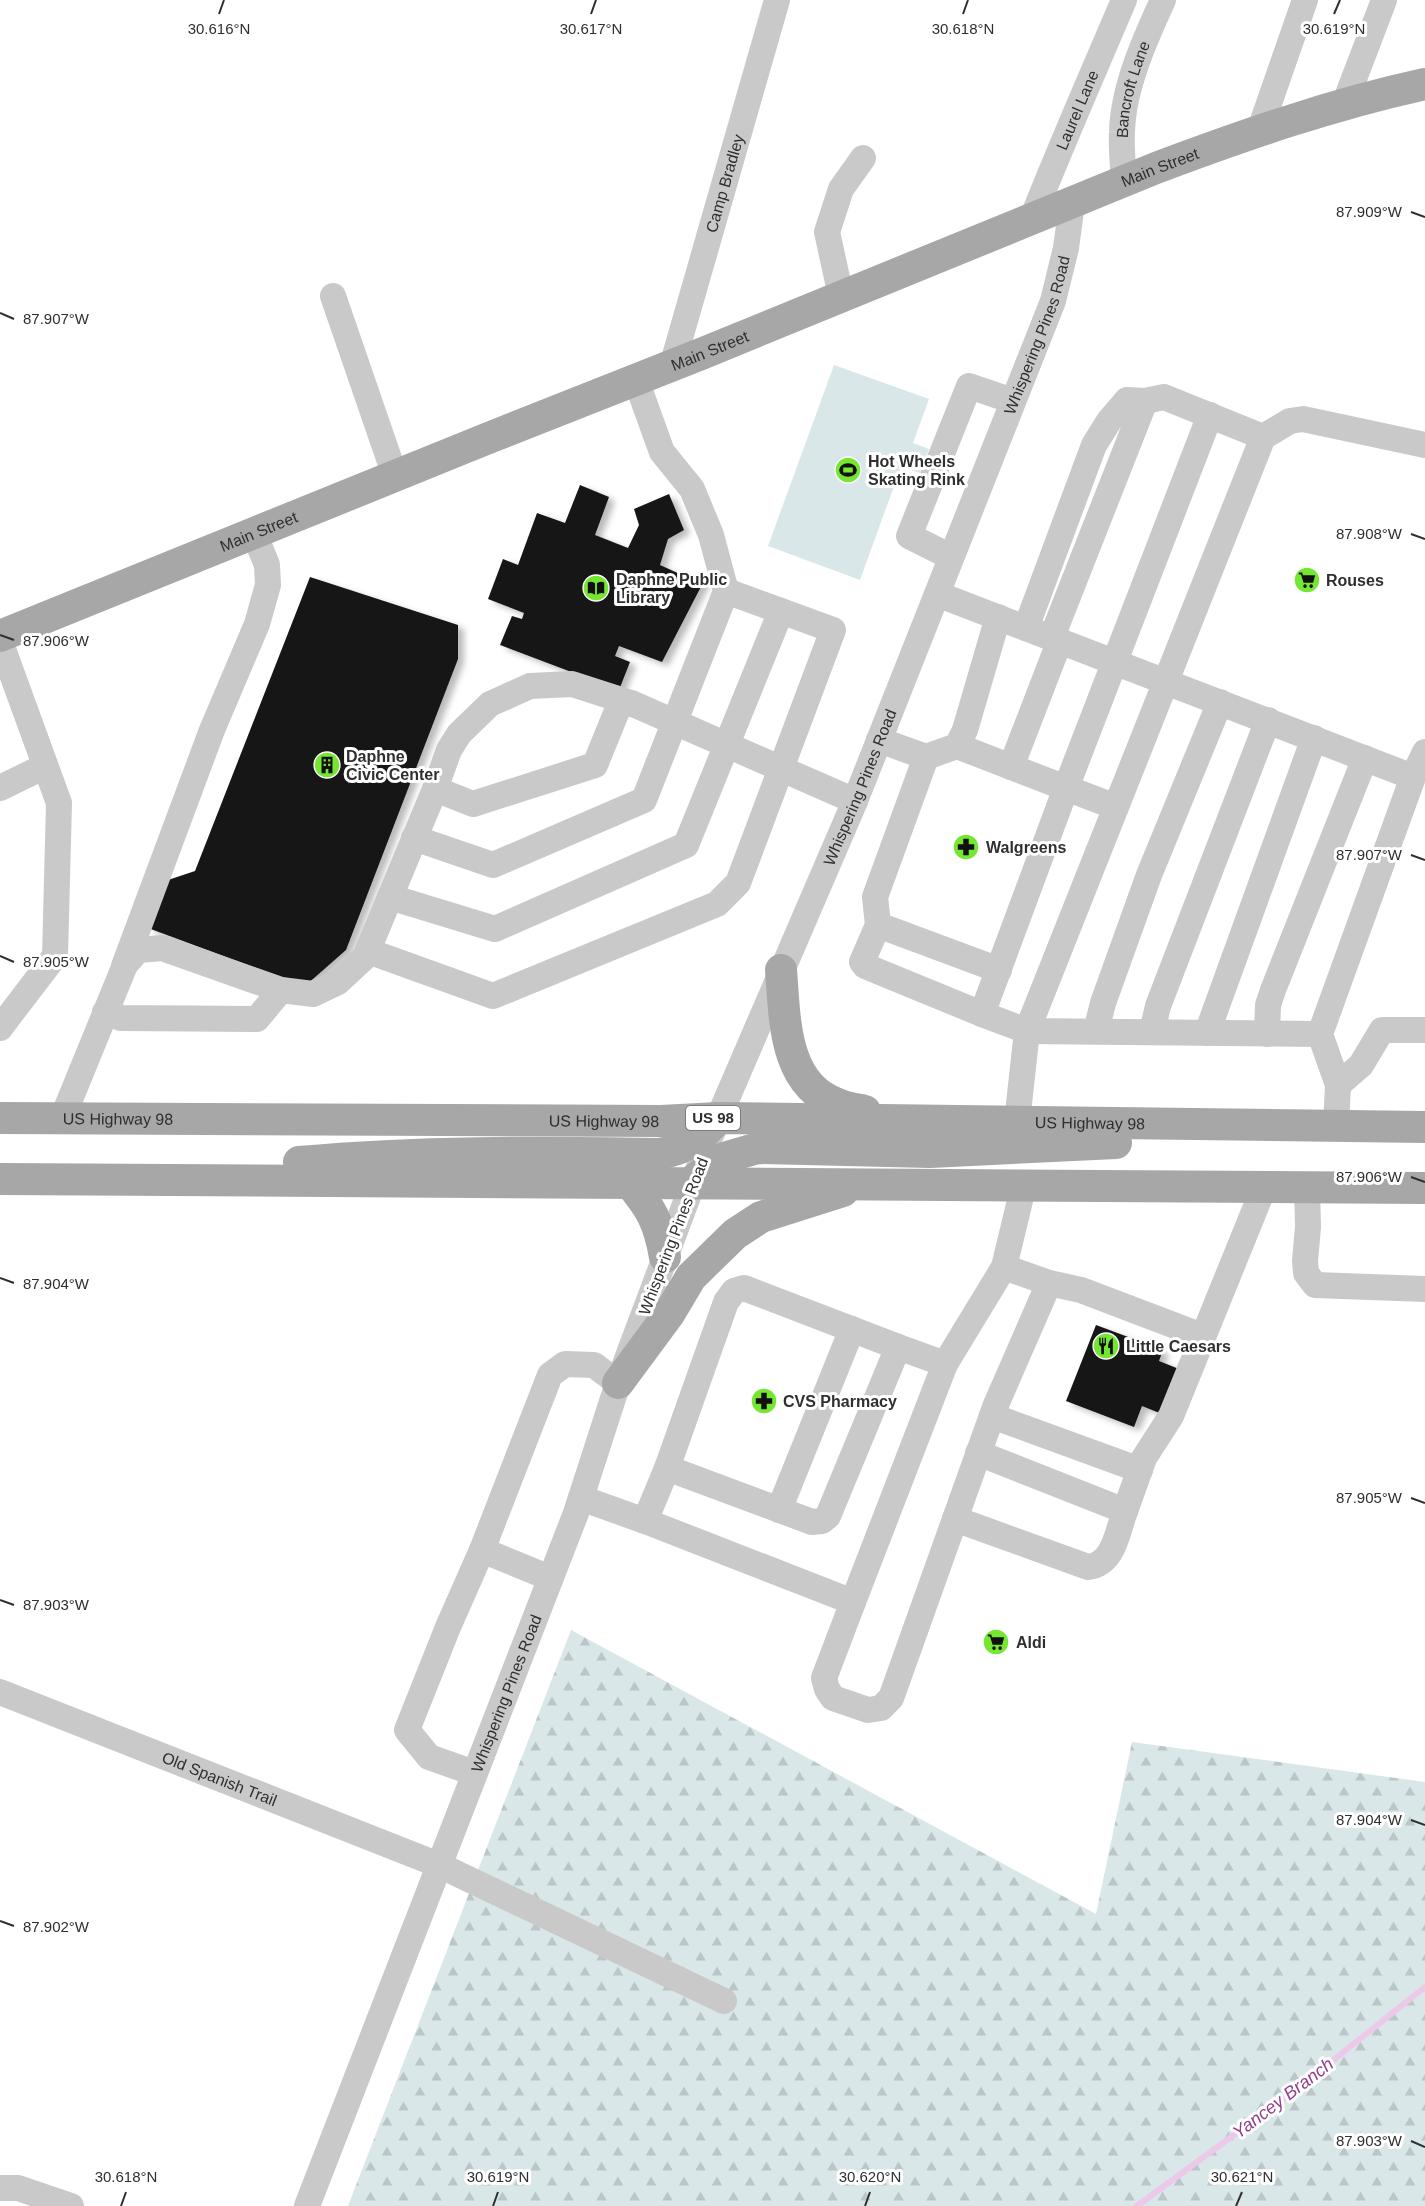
<svg xmlns="http://www.w3.org/2000/svg" width="1425" height="2206" font-family="Arial,sans-serif">
	<style>
		.forest { fill: url(#forest-firs) }
		.pitch { fill: #dae7e9 }
		.lines { fill: none; stroke-linecap: round; stroke-linejoin: round }
		.stream { stroke: #ecc9e9; stroke-width: 6 }
		.building { fill: #161616; filter: url(#shadow) }
		.minor { stroke: #c9c9c9; stroke-width: 26 }
		.major { stroke: #a7a7a7; stroke-width: 32 }
		.ticks { fill: none; stroke: #2f2f2f; stroke-width: 2 }
		.labels { text-anchor: middle; stroke-width: 6; stroke-linejoin: round; paint-order: stroke }
		.shield { fill: #fff; stroke: #6d6d6d; stroke-width: 1.5 }
		.shield-label { font-size: 15px; font-weight: bold; fill: #2f2f2f }
		.street-label { font-size: 16px; fill: #2f2f2f; stroke: #fff }
		.poi-label { font-size: 16px; font-weight: bold; fill: #2f2f2f; stroke: #fff; text-anchor: start }
		.water-label { font-size: 18px; font-style: italic; fill: #923d8a; stroke: #fff }
		.ticks-label { font-size: 15px; text-anchor: middle; fill: #2f2f2f; stroke: #fff; stroke-width: 6; stroke-linejoin: round; paint-order: stroke }
	</style>
	<defs>
		<pattern id="forest-firs" width="22" height="20" patternUnits="userSpaceOnUse" patternTransform="scale(1.5)"><rect width="22" height="20" fill="#dae7e9"/><path d="M5 1l3.5 6h-7zM16 11l3.5 6h-7z" fill="#bbc6c8"/></pattern>
		<filter id="shadow"><feDropShadow dx="6" dy="4" stdDeviation="3" flood-color="#0004"/></filter>
	</defs>
	<rect width="100%" height="100%" fill="#fff"/>
	<path class="forest" d="M571,1630l525,284 36,-172 293,40v424h-1077z"/>
	<path class="pitch" d="M834,365l95,34 -16,44 16,6 -9,24 -19,-6 -41,113 -92,-34z"/>
	<g class="lines">
		<path class="stream" d="M1137,2206l169,-124 119,-95"/>
	</g>
	<g class="building">
		<path d="M580,485l29,12 -14,38 33,13 11,-23 -5,-16 35,-15 15,36 -16,9 -8,26 22,10 24,2 -44,85 -43,-16 -4,10 15,6 -11,28 -119,-45 12,-29 10,3 2,-6 -36,-14 15,-40 15,6 19,-52 28,10z"/>
		<path d="M310,577l148,48v34l-112,291 -41,36 -157,-58 17,-47 30,-10z"/>
		<path d="M1096,1325l67,25 -4,11 20,8 -17,45 -20,-8 -8,21 -68,-26z"/>
	</g>
	<g class="lines">
		<g class="minor">
			<path d="M1344,105l40,-105"/>
			<path d="M1259,132l46,-132"/>
			<path id="s1" d="M1124,182c-1,-16 -3,-34 -2,-50 1,-44 23,-93 41,-132"/>
			<path id="s2" d="M1032,219c29,-74 61,-146 92,-219"/>
			<path d="M333,296l62,180"/>
			<path d="M841,296l-14,-64 14,-43 22,-31"/>
			<path id="s3" d="M672,366l105,-366"/>
			<path d="M1263,437l27,-16 13,-2 122,26"/>
			<path d="M951,557l-42,-21 60,-150 44,15"/>
			<path d="M937,594l476,183 -93,257 18,51 -2,40"/>
			<path d="M1026,628l68,-183 15,-24 18,-21 18,1"/>
			<path d="M1052,637l93,-236 19,-4 99,40 -236,594 293,3"/>
			<path d="M0,641l59,162 -4,153 -55,72"/>
			<path d="M879,740l47,17 31,-11 109,42 -84,226 45,17 -10,91"/>
			<path d="M957,746l8,-16 33,-113"/>
			<path d="M926,757l-51,140 3,28 121,45"/>
			<path d="M1011,767l49,-127"/>
			<path d="M1413,777l12,-25"/>
			<path d="M0,788l45,-22"/>
			<path d="M435,789l14,-39 10,-16 31,-30 40,-18 42,-2 59,19 224,98"/>
			<path d="M1116,807l-50,-19 144,-373"/>
			<path d="M414,838l79,27 151,-65 82,-209 -15,-56 -19,-46 -30,-37 -26,-72"/>
			<path d="M390,897l105,32 191,-84 95,-234"/>
			<path d="M878,925l-16,37 3,4 117,48"/>
			<path d="M368,951l125,45 224,-92 21,-21 95,-253 -107,-39"/>
			<path d="M124,966l88,-236 45,-106 11,-39 -1,-20 -13,-32"/>
			<path d="M105,1012l16,6 136,1 24,-29"/>
			<path d="M1096,1031l7,-28 46,-128 71,-173"/>
			<path d="M1152,1032l6,-26 110,-286"/>
			<path d="M1207,1033l107,-295"/>
			<path d="M1267,1034l1,-29 5,-15 92,-232"/>
			<path d="M1338,1085l23,-20 21,-35h43"/>
			<path d="M62,1119l63,-154 13,-15 24,-2 119,42 32,4 25,-12 27,-25 70,-168 38,15 122,-39 24,-59 12,-3"/>
			<path id="s4" d="M712,1133l143,-332 198,-500 13,-53 6,-45"/>
			<path d="M1307,1187l1,40 -3,34 1,12 9,12 110,4"/>
			<path d="M1004,1267l45,16 32,7 121,46"/>
			<path d="M992,1416l148,54"/>
			<path d="M667,1468l59,-166 8,-11 10,-3 154,59"/>
			<path d="M581,1498l64,23 22,-53 145,54 10,-1 6,-5 70,-169 47,17 59,-97 20,-83"/>
			<path d="M779,1510l73,-181"/>
			<path d="M1125,1511l19,-53 27,-42 93,-229"/>
			<path d="M955,1519l133,48c26,-3 29,-34 37,-56l-147,-58"/>
			<path d="M645,1521l208,81 -29,76 3,11 6,9 35,12 13,-2 10,-10 104,-291 54,-124"/>
			<path d="M482,1550l68,28"/>
			<path d="M853,1602l92,-238"/>
			<path id="s5" d="M0,1692l439,173 285,136"/>
			<path d="M474,1773l-45,-16 -22,-27 41,-103 34,-77 68,-175 15,-11 29,1 24,18"/>
			<path d="M0,2188h18l53,18"/>
			<path id="s6" d="M307,2206l269,-693 42,-130 81,-216"/>
		</g>
		<g class="major">
			<path id="s7" d="M0,636l486,-197 215,-85 455,-186c88,-33 177,-64 269,-84"/>
			<path d="M781,970c4,48 2,115 57,134 8,4 18,5 27,7"/>
			<path id="s8" d="M0,1118l661,3 57,-3 707,9"/>
			<path d="M299,1162c121,-11 239,-10 360,-8 27,-5 41,-15 59,-36"/>
			<path d="M0,1179l1425,9"/>
			<path d="M693,1181l27,-22 38,-11 172,4 186,-9"/>
			<path d="M629,1182c22,26 30,40 36,75"/>
			<path d="M618,1383l51,-69 22,-37 44,-43 26,-17 82,-26"/>
		</g>
	</g>
	<path class="ticks" d="M219,14l5,-14M591,14l5,-14M963,14l5,-14M1334,14l6,-14M1411,212l14,5M0,313l14,6M1411,534l14,5M0,635l14,5M1411,855l14,5M0,956l14,6M1411,1177l14,5M0,1278l14,5M1411,1498l14,5M0,1600l14,5M1411,1820l14,5M0,1921l14,5M1411,2141l14,6M121,2206l5,-14M493,2206l5,-14M865,2206l5,-14M1236,2206l6,-14"/>
	<defs>
		<symbol id="stadium-disc" viewBox="-11 -11 22 22"><circle r="9.5" fill="#75e632" stroke="#fff"/><path d="M0-5a6.5 5 0 1 0 0 10a6.5 5 0 1 0 0-10ZM-3.5-1.8h7v3.6h-7Z" fill="#111"/></symbol>
		<symbol id="supermarket-disc" viewBox="-11 -11 22 22"><circle r="9.5" fill="#75e632" stroke="#fff"/><path d="M-6-5.5h2.5l.6 2H6L4.5 2H-2.5L-4.4-4H-6ZM-1.5 3.2a1.3 1.3 0 1 0 .1 0ZM3 3.2a1.3 1.3 0 1 0 .1 0Z" fill="#111"/></symbol>
		<symbol id="library-disc" viewBox="-11 -11 22 22"><circle r="9.5" fill="#75e632" stroke="#fff"/><path d="M-6-4Q-3-5.5-.7-3.5V5Q-3 3-6 4ZM6-4Q3-5.5 .7-3.5V5Q3 3 6 4Z" fill="#111"/></symbol>
		<symbol id="building-disc" viewBox="-11 -11 22 22"><circle r="9.5" fill="#75e632" stroke="#fff"/><path d="M-4-6H4V6H1V3H-1V6H-4ZM-2.5-4.3h1.7v1.8h-1.7ZM.8-4.3h1.7v1.8H.8ZM-2.5-1h1.7V.8h-1.7ZM.8-1h1.7V.8H.8Z" fill="#111"/></symbol>
		<symbol id="pharmacy-disc" viewBox="-11 -11 22 22"><circle r="9.5" fill="#75e632" stroke="#fff"/><path d="M-2-6h4v4h4v4h-4v4h-4v-4h-4v-4h4Z" fill="#111"/></symbol>
		<symbol id="restaurant-disc" viewBox="-11 -11 22 22"><circle r="9.5" fill="#75e632" stroke="#fff"/><path d="M-5-6h1v4h1v-4h1v4h1v-4h1v5L-1.5 .5V6h-2V.5L-5-1ZM5-6V6H3V1.5H1.5Q1.5-4 5-6Z" fill="#111"/></symbol>
	</defs>
	<g fill-rule="evenodd">
		<use href="#stadium-disc" x="833" y="455" width="30" height="30"/>
		<use href="#supermarket-disc" x="1292" y="565" width="30" height="30"/>
		<use href="#library-disc" x="581" y="573" width="30" height="30"/>
		<use href="#building-disc" x="312" y="750" width="30" height="30"/>
		<use href="#pharmacy-disc" x="951" y="832" width="30" height="30"/>
		<use href="#restaurant-disc" x="1091" y="1331" width="30" height="30"/>
		<use href="#pharmacy-disc" x="749" y="1386" width="30" height="30"/>
		<use href="#supermarket-disc" x="981" y="1627" width="30" height="30"/>
	</g>
	<g class="labels">
		<rect class="shield" x="686" y="1106" width="54" height="24" rx="4.5"/>
		<g class="shield-label">
			<text x="713" y="1123">US 98</text>
		</g>
		<g class="street-label">
			<text dy="6" stroke="none"><textPath href="#s1" startOffset="94">Bancroft Lane</textPath></text>
			<text dy="6" stroke="none"><textPath href="#s2" startOffset="118">Laurel Lane</textPath></text>
			<text dy="6" stroke="none"><textPath href="#s7" startOffset="1251">Main Street</textPath></text>
			<text dy="6" stroke="none"><textPath href="#s3" startOffset="190">Camp Bradley</textPath></text>
			<text dy="6" stroke="none"><textPath href="#s4" startOffset="862">Whispering Pines Road</textPath></text>
			<text dy="6" stroke="none"><textPath href="#s7" startOffset="765">Main Street</textPath></text>
			<text dy="6" stroke="none"><textPath href="#s7" startOffset="279">Main Street</textPath></text>
			<text dy="6" stroke="none"><textPath href="#s4" startOffset="376">Whispering Pines Road</textPath></text>
			<text dy="6" stroke="none"><textPath href="#s8" startOffset="118">US Highway 98</textPath></text>
			<text dy="6" stroke="none"><textPath href="#s8" startOffset="604">US Highway 98</textPath></text>
			<text dy="6" stroke="none"><textPath href="#s8" startOffset="1090">US Highway 98</textPath></text>
			<text transform="translate(673 1236) rotate(-69)" y="6">Whispering Pines Road</text>
			<text dy="6" stroke="none"><textPath href="#s6" startOffset="550">Whispering Pines Road</textPath></text>
			<text dy="6" stroke="none"><textPath href="#s5" startOffset="236">Old Spanish Trail</textPath></text>
		</g>
		<g class="poi-label">
			<text x="868" y="467">Hot Wheels<tspan x="868" dy="18">Skating Rink</tspan></text>
			<text x="616" y="585">Daphne Public<tspan x="616" dy="18">Library</tspan></text>
			<text x="1326" y="586">Rouses</text>
			<text x="346" y="762">Daphne<tspan x="346" dy="18">Civic Center</tspan></text>
			<text x="986" y="853">Walgreens</text>
			<text x="1126" y="1352">Little Caesars</text>
			<text x="783" y="1407">CVS Pharmacy</text>
			<text x="1016" y="1648">Aldi</text>
		</g>
		<g class="water-label">
			<text transform="translate(1283 2098) rotate(-37)" y="6">Yancey Branch</text>
		</g>
	</g>
	<g class="ticks-label">
		<text x="591" y="34">30.617°N</text>
		<text x="219" y="34">30.616°N</text>
		<text x="963" y="34">30.618°N</text>
		<text x="1334" y="34">30.619°N</text>
		<text x="1369" y="217">87.909°W</text>
		<text x="56" y="324">87.907°W</text>
		<text x="1369" y="539">87.908°W</text>
		<text x="56" y="646">87.906°W</text>
		<text x="1369" y="860">87.907°W</text>
		<text x="56" y="967">87.905°W</text>
		<text x="1369" y="1182">87.906°W</text>
		<text x="56" y="1289">87.904°W</text>
		<text x="1369" y="1503">87.905°W</text>
		<text x="56" y="1610">87.903°W</text>
		<text x="1369" y="1825">87.904°W</text>
		<text x="56" y="1932">87.902°W</text>
		<text x="1369" y="2146">87.903°W</text>
		<text x="126" y="2182">30.618°N</text>
		<text x="498" y="2182">30.619°N</text>
		<text x="870" y="2182">30.620°N</text>
		<text x="1242" y="2182">30.621°N</text>
	</g>
</svg>
